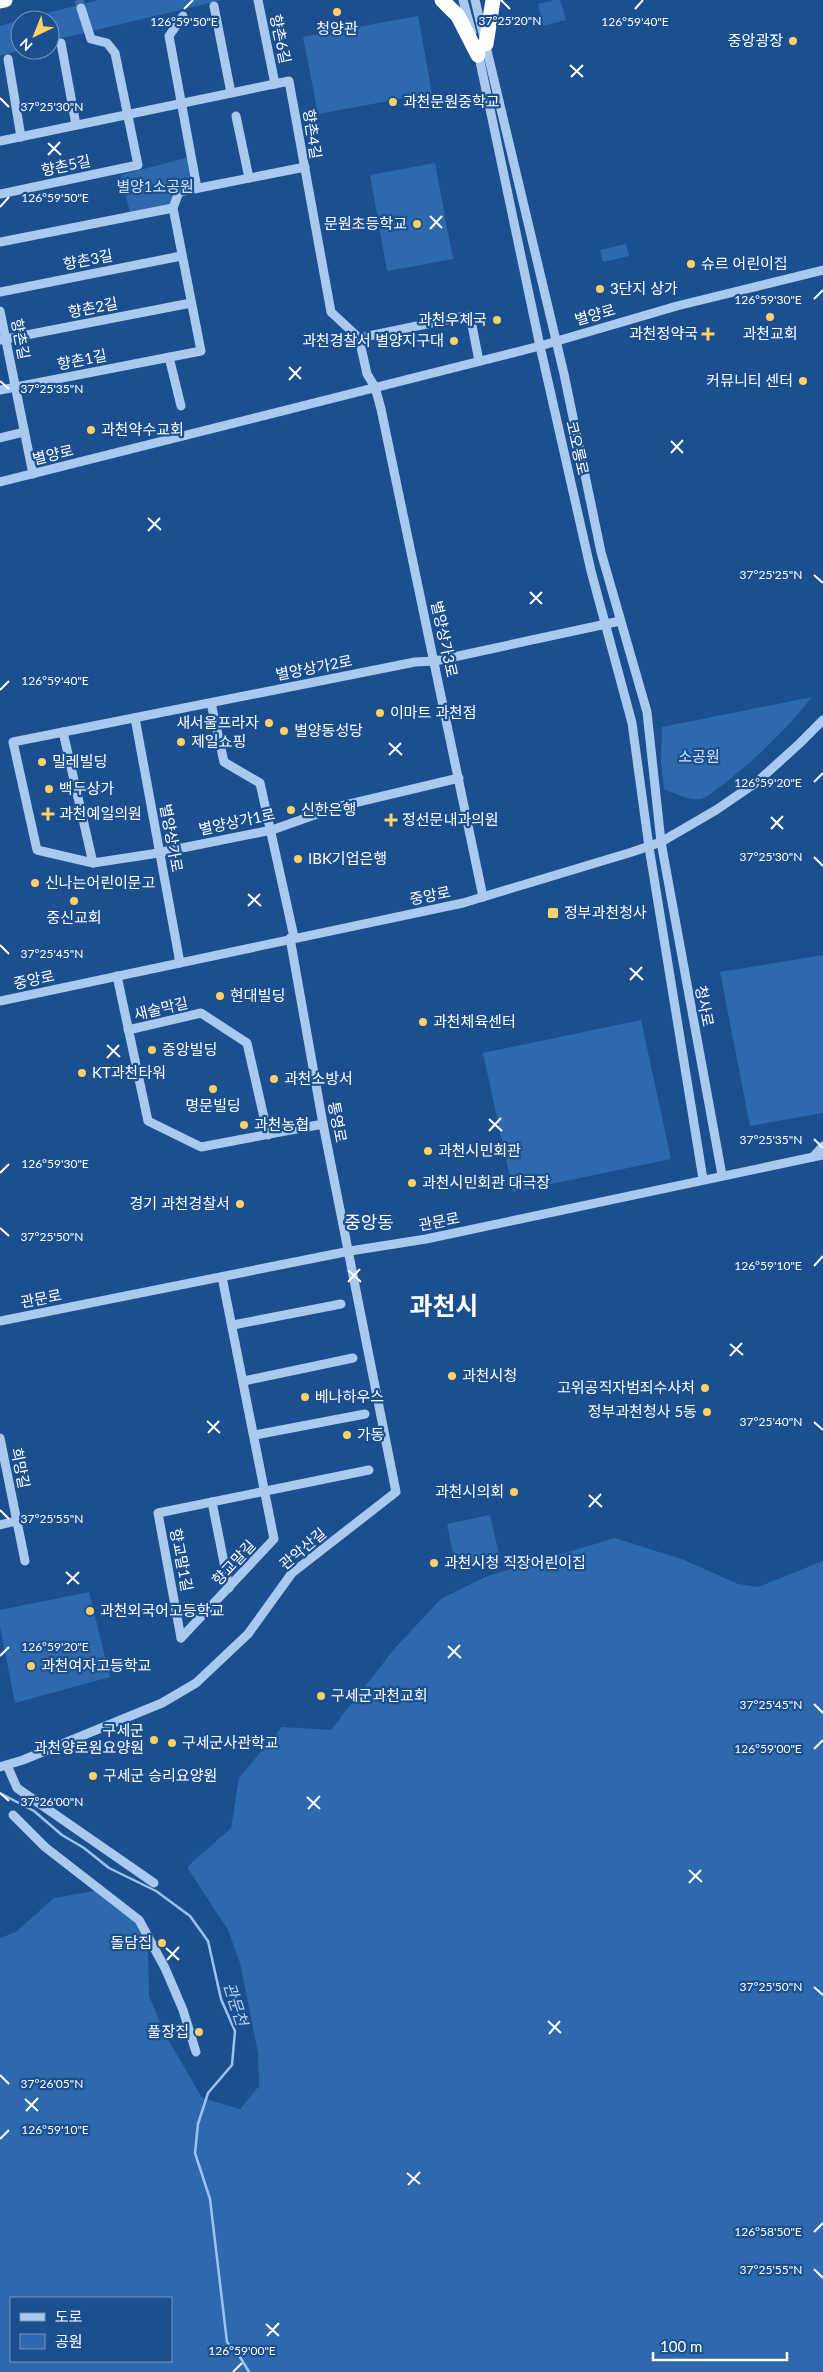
<svg xmlns="http://www.w3.org/2000/svg" width="823" height="2372" font-family="Lato,'Noto Sans KR',sans-serif">
	<style>
		.green { fill: #2e69ad; fill-rule: evenodd }
		.lines { fill: none; stroke-linecap: round; stroke-linejoin: round }
		.stream { stroke: #9cc4f0; stroke-width: 2.5 }
		.minor-tunnel { stroke: #3d69a0; stroke-width: 9; stroke-dasharray: 9 4.5; stroke-linecap: butt }
		.minor { stroke: #a9c9ee; stroke-width: 9 }
		.highway { stroke: #fff; stroke-width: 15 }
		.ticks { fill: none; stroke: #fff; stroke-width: 2 }
		.poi-dot { fill: #ffd166; stroke: #1b4f8f; stroke-width: 2 }
		.labels { text-anchor: middle; stroke-width: 4.5; stroke-linejoin: round; paint-order: stroke }
		.poi-label { font-size: 15px; fill: #fff; stroke: #1b4f8f; text-anchor: start }
		.street-label { font-size: 15px; fill: #fff; stroke: #1b4f8f }
		.park-label { font-size: 15px; fill: #cfe3fa; stroke: #1b4f8f }
		.water-label { font-size: 16px; font-style: italic; fill: #b5d3f5; stroke: #1b4f8f }
		.quarter-label { font-size: 18px; fill: #fff; stroke: #1b4f8f }
		.town-label { font-size: 25px; font-weight: bold; fill: #fff; stroke: #1b4f8f }
		.ticks-label { font-size: 12px; text-anchor: middle; fill: #fff; stroke: #1b4f8f; stroke-width: 4.5; stroke-linejoin: round; paint-order: stroke }
	</style>
	<rect width="100%" height="100%" fill="#1b4f8f"/>
	<g class="green">
		<path d="M98,0h124l-172,41v-21h-30z"/>
		<path d="M554,0h6l6,20 -23,6 -5,-22z"/>
		<path d="M418,16l14,77 -114,21 -15,-77z"/>
		<path d="M20,20v30l-20,6v-30z"/>
		<path d="M189,157l4,25 -14,5 -9,19 -40,7 -9,-38z"/>
		<path d="M435,163l18,96 -66,12 -17,-96z"/>
		<path d="M626,244l3,12 -26,6 -3,-12z"/>
		<path d="M812,697c-26,33 -57,63 -91,89 -6,4 -13,11 -20,13 -11,2 -27,-6 -37,-10l-3,-28 1,-34z"/>
		<path d="M823,955v158l-73,13 -30,-154z"/>
		<path d="M641,1020l30,139 -158,33 -30,-139z"/>
		<path d="M490,1515l10,44 -44,9 -9,-44z"/>
		<path d="M615,1538l69,22 54,24 20,3 65,-26v811h-823v-434l16,-6 38,-34 46,-8 33,25 15,37 1,44 16,38 37,64 38,11 19,-23 -1,-33 -18,-90 -12,-33 -41,-63 44,-39 8,-50 43,-51 49,3 64,-82 46,-49 44,-22zM11,2298h160v63h-160z"/>
		<path d="M89,1592l21,85 -95,26 -15,-76v-17z"/>
	</g>
	<g class="lines">
		<path class="stream" d="M0,1793l34,18 28,24 22,13 25,20 47,23 34,25 18,25 13,58 14,32 -3,34 -24,28 -10,31 -3,29 15,46 17,143 13,15 9,15"/>
		<path class="minor-tunnel" d="M79,0l2,8"/>
		<g class="minor">
			<path d="M258,0l17,84"/>
			<path d="M463,0l9,33"/>
			<path d="M475,0l89,374 37,178 46,160 14,130 61,333"/>
			<path d="M214,6l17,87"/>
			<path d="M183,16l-14,20 28,152"/>
			<path d="M61,43l15,82"/>
			<path d="M478,52l62,294 51,225 41,152 17,124 54,332"/>
			<path d="M8,59l13,78"/>
			<path d="M236,116l13,62"/>
			<path d="M0,141l289,-60 42,231 28,26 8,36 8,13 6,22 102,488"/>
			<path d="M0,194l138,-29 -23,-112 -8,-10 -16,-4 -10,-31"/>
			<path d="M0,242l173,-34 6,-16 126,-25"/>
			<path d="M0,292l181,-36"/>
			<path d="M0,311l33,163"/>
			<path d="M359,338l111,-23 9,46"/>
			<path d="M0,340l191,-37"/>
			<path d="M169,357l12,49"/>
			<path d="M0,390l201,-39 -28,-143"/>
			<path d="M0,438l24,-6"/>
			<path d="M0,482l540,-136 137,-40 146,-36"/>
			<path d="M211,703l13,59 36,21 34,154"/>
			<path d="M135,718l45,245"/>
			<path d="M63,732l30,131"/>
			<path d="M459,778l-122,29 -65,23 -120,24 -59,9 -56,-13 -24,-108 402,-80 20,-1 185,-40"/>
			<path d="M117,976l31,145 53,26 122,-23"/>
			<path d="M0,1001l463,-98 169,-51 29,-10 55,-32 41,-28 42,-38 24,-24"/>
			<path d="M128,1030l73,-17 46,30 21,92"/>
			<path d="M813,1157l10,-11"/>
			<path d="M0,1321l350,-70 76,-12 397,-84"/>
			<path d="M233,1325l108,-21"/>
			<path d="M244,1381l109,-23"/>
			<path d="M255,1435l110,-21"/>
			<path d="M0,1438l25,123"/>
			<path d="M212,1502l17,86"/>
			<path d="M0,1525l16,-4"/>
			<path d="M181,1638l93,-99 -52,-262"/>
			<path d="M181,1638l-23,-125 211,-43"/>
			<path d="M7,1765l10,23 137,95"/>
			<path d="M0,1767l23,-7 139,-57 34,-20 52,-49 44,-61 104,-81 -73,-368 -33,-186"/>
			<path d="M13,1815l32,32 94,73 26,48 18,42 13,42"/>
		</g>
		<g class="highway">
			<path d="M442,0l16,16 20,39"/>
			<path d="M0,1l5,-1"/>
			<path d="M486,44l7,-44"/>
		</g>
	</g>
	<path class="ticks" d="M501,0l9,9M184,9l9,-9M635,9l8,-9M570,65l13,12M571,77l12,-12M0,98l9,9M48,143l13,12M48,155l12,-13M0,207l9,-10M430,216l12,12M430,229l12,-13M814,299l9,-9M289,367l12,12M289,380l12,-13M0,381l9,8M671,441l12,12M671,453l12,-13M148,518l13,12M148,531l12,-13M814,575l9,8M530,592l12,12M530,604l12,-12M0,690l9,-9M389,743l13,12M389,755l12,-12M814,782l9,-9M771,817l12,12M771,829l12,-13M814,857l9,9M248,894l13,12M248,906l12,-12M0,945l9,9M630,968l13,12M630,980l12,-13M107,1045l13,12M107,1058l12,-13M489,1119l13,12M489,1131l12,-13M814,1139l9,9M0,1173l9,-9M0,1228l9,8M814,1266l9,-10M348,1270l13,12M348,1282l12,-13M730,1344l13,11M730,1356l12,-13M207,1421l13,12M814,1422l9,8M208,1433l11,-12M589,1495l13,12M589,1507l12,-13M0,1510l9,9M66,1572l13,12M67,1584l12,-12M448,1646l13,12M0,1656l9,-9M448,1658l12,-13M814,1704l9,9M814,1749l9,-9M0,1793l9,8M307,1797l13,12M308,1809l12,-13M689,1870l13,12M689,1883l12,-13M166,1948l13,12M167,1960l12,-13M814,1987l9,8M548,2021l13,12M549,2034l11,-13M0,2075l9,9M25,2099l13,12M26,2111l12,-13M0,2139l9,-9M407,2173l13,11M408,2185l12,-13M814,2232l9,-9M814,2269l9,9M266,2324l13,12M267,2336l12,-13M233,2372l9,-9"/>
	<g class="poi-dot">
		<circle cx="337" cy="12" r="5"/>
		<circle cx="793" cy="41" r="5"/>
		<circle cx="393" cy="102" r="5"/>
		<circle cx="417" cy="224" r="5"/>
		<circle cx="691" cy="264" r="5"/>
		<circle cx="600" cy="289" r="5"/>
		<circle cx="770" cy="317" r="5"/>
		<circle cx="497" cy="320" r="5"/>
		<path d="M705.5 326.5h5v5h5v5h-5v5h-5v-5h-5v-5h5z"/>
		<circle cx="454" cy="341" r="5"/>
		<circle cx="803" cy="381" r="5"/>
		<circle cx="91" cy="430" r="5"/>
		<circle cx="380" cy="713" r="5"/>
		<circle cx="269" cy="723" r="5"/>
		<circle cx="284" cy="731" r="5"/>
		<circle cx="181" cy="742" r="5"/>
		<circle cx="42" cy="762" r="5"/>
		<circle cx="49" cy="789" r="5"/>
		<circle cx="291" cy="810" r="5"/>
		<path d="M45.5 806.5h5v5h5v5h-5v5h-5v-5h-5v-5h5z"/>
		<path d="M388.5 812.5h5v5h5v5h-5v5h-5v-5h-5v-5h5z"/>
		<circle cx="298" cy="859" r="5"/>
		<circle cx="35" cy="883" r="5"/>
		<circle cx="74" cy="901" r="5"/>
		<rect x="547" y="907" width="12" height="12" rx="2.5"/>
		<circle cx="220" cy="996" r="5"/>
		<circle cx="423" cy="1022" r="5"/>
		<circle cx="152" cy="1050" r="5"/>
		<circle cx="82" cy="1073" r="5"/>
		<circle cx="274" cy="1079" r="5"/>
		<circle cx="213" cy="1089" r="5"/>
		<circle cx="244" cy="1125" r="5"/>
		<circle cx="428" cy="1151" r="5"/>
		<circle cx="412" cy="1183" r="5"/>
		<circle cx="240" cy="1204" r="5"/>
		<circle cx="452" cy="1376" r="5"/>
		<circle cx="705" cy="1388" r="5"/>
		<circle cx="305" cy="1397" r="5"/>
		<circle cx="707" cy="1412" r="5"/>
		<circle cx="347" cy="1435" r="5"/>
		<circle cx="514" cy="1492" r="5"/>
		<circle cx="434" cy="1563" r="5"/>
		<circle cx="90" cy="1611" r="5"/>
		<circle cx="31" cy="1666" r="5"/>
		<circle cx="321" cy="1696" r="5"/>
		<circle cx="154" cy="1740" r="5"/>
		<circle cx="172" cy="1743" r="5"/>
		<circle cx="93" cy="1776" r="5"/>
		<circle cx="162" cy="1943" r="5"/>
		<circle cx="199" cy="2032" r="5"/>
	</g>
	<g class="labels">
		<g class="poi-label">
			<text x="337" y="34" text-anchor="middle">청양관</text>
			<text x="783" y="46" text-anchor="end">중앙광장</text>
			<text x="403" y="107">과천문원중학교</text>
			<text x="407" y="229" text-anchor="end">문원초등학교</text>
			<text x="701" y="269">슈르 어린이집</text>
			<text x="610" y="294">3단지 상가</text>
			<text x="487" y="325" text-anchor="end">과천우체국</text>
			<text x="698" y="339" text-anchor="end">과천정약국</text>
			<text x="770" y="339" text-anchor="middle">과천교회</text>
			<text x="444" y="346" text-anchor="end">과천경찰서 별양지구대</text>
			<text x="793" y="386" text-anchor="end">커뮤니티 센터</text>
			<text x="101" y="435">과천약수교회</text>
			<text x="390" y="718">이마트 과천점</text>
			<text x="259" y="728" text-anchor="end">새서울프라자</text>
			<text x="294" y="736">별양동성당</text>
			<text x="191" y="747">제일쇼핑</text>
			<text x="52" y="767">밀레빌딩</text>
			<text x="59" y="794">백두상가</text>
			<text x="301" y="815">신한은행</text>
			<text x="59" y="819">과천예일의원</text>
			<text x="402" y="825">정선문내과의원</text>
			<text x="308" y="864">IBK기업은행</text>
			<text x="45" y="888">신나는어린이문고</text>
			<text x="564" y="918">정부과천청사</text>
			<text x="74" y="923" text-anchor="middle">중신교회</text>
			<text x="230" y="1001">현대빌딩</text>
			<text x="433" y="1027">과천체육센터</text>
			<text x="162" y="1055">중앙빌딩</text>
			<text x="92" y="1078">KT과천타워</text>
			<text x="284" y="1084">과천소방서</text>
			<text x="213" y="1111" text-anchor="middle">명문빌딩</text>
			<text x="254" y="1130">과천농협</text>
			<text x="438" y="1156">과천시민회관</text>
			<text x="422" y="1188">과천시민회관 대극장</text>
			<text x="230" y="1209" text-anchor="end">경기 과천경찰서</text>
			<text x="462" y="1381">과천시청</text>
			<text x="695" y="1393" text-anchor="end">고위공직자범죄수사처</text>
			<text x="315" y="1402">베나하우스</text>
			<text x="697" y="1417" text-anchor="end">정부과천청사 5동</text>
			<text x="357" y="1440">가동</text>
			<text x="504" y="1497" text-anchor="end">과천시의회</text>
			<text x="444" y="1568">과천시청 직장어린이집</text>
			<text x="100" y="1616">과천외국어고등학교</text>
			<text x="41" y="1671">과천여자고등학교</text>
			<text x="331" y="1701">구세군과천교회</text>
			<text x="144" y="1736" text-anchor="end">구세군<tspan x="144" dy="17">과천양로원요양원</tspan></text>
			<text x="182" y="1748">구세군사관학교</text>
			<text x="103" y="1781">구세군 승리요양원</text>
			<text x="152" y="1948" text-anchor="end">돌담집</text>
			<text x="189" y="2037" text-anchor="end">풀장집</text>
		</g>
		<g class="street-label">
			<text transform="translate(280 39) rotate(78)" y="5">향촌6길</text>
			<text transform="translate(312 134) rotate(81)" y="5">향촌4길</text>
			<text transform="translate(66 166) rotate(-12)" y="5">향촌5길</text>
			<text transform="translate(88 260) rotate(-11)" y="5">향촌3길</text>
			<text transform="translate(93 308) rotate(-11)" y="5">향촌2길</text>
			<text transform="translate(595 315) rotate(-16)" y="5">별양로</text>
			<text transform="translate(20 339) rotate(79)" y="5">향촌길</text>
			<text transform="translate(82 360) rotate(-11)" y="5">향촌1길</text>
			<text transform="translate(577 448) rotate(77)" y="5">코오롱로</text>
			<text transform="translate(53 455) rotate(-14)" y="5">별양로</text>
			<text transform="translate(444 639) rotate(78)" y="5">별양상가3로</text>
			<text transform="translate(314 668) rotate(-11)" y="5">별양상가2로</text>
			<text transform="translate(237 822) rotate(-12)" y="5">별양상가1로</text>
			<text transform="translate(171 838) rotate(80)" y="5">별양상가로</text>
			<text transform="translate(430 896) rotate(-11)" y="5">중앙로</text>
			<text transform="translate(34 980) rotate(-12)" y="5">중앙로</text>
			<text transform="translate(704 1006) rotate(79)" y="5">청사로</text>
			<text transform="translate(161 1009) rotate(-13)" y="5">새술막길</text>
			<text transform="translate(337 1122) rotate(79)" y="5">통영로</text>
			<text transform="translate(439 1222) rotate(-11)" y="5">관문로</text>
			<text transform="translate(41 1299) rotate(-11)" y="5">관문로</text>
			<text transform="translate(20 1468) rotate(79)" y="5">희망길</text>
			<text transform="translate(303 1549) rotate(-40)" y="5">관악산길</text>
			<text transform="translate(181 1560) rotate(79)" y="5">향교말1길</text>
			<text transform="translate(234 1563) rotate(-47)" y="5">향교말길</text>
		</g>
		<g class="park-label">
			<text x="155" y="192">별양1소공원</text>
			<text x="699" y="762">소공원</text>
		</g>
		<g class="water-label">
			<text transform="translate(236 2004) rotate(72)" y="6">관문천</text>
		</g>
		<g class="quarter-label">
			<text x="369" y="1229">중앙동</text>
		</g>
		<g class="town-label">
			<text x="444" y="1315">과천시</text>
		</g>
	</g>
	<g class="ticks-label">
		<text x="510" y="25">37°25'20"N</text>
		<text x="184" y="26">126°59'50"E</text>
		<text x="635" y="26">126°59'40"E</text>
		<text x="52" y="111">37°25'30"N</text>
		<text x="55" y="202">126°59'50"E</text>
		<text x="768" y="304">126°59'30"E</text>
		<text x="52" y="393">37°25'35"N</text>
		<text x="771" y="579">37°25'25"N</text>
		<text x="55" y="685">126°59'40"E</text>
		<text x="768" y="787">126°59'20"E</text>
		<text x="771" y="861">37°25'30"N</text>
		<text x="52" y="958">37°25'45"N</text>
		<text x="771" y="1144">37°25'35"N</text>
		<text x="55" y="1168">126°59'30"E</text>
		<text x="52" y="1241">37°25'50"N</text>
		<text x="768" y="1270">126°59'10"E</text>
		<text x="771" y="1426">37°25'40"N</text>
		<text x="52" y="1523">37°25'55"N</text>
		<text x="55" y="1651">126°59'20"E</text>
		<text x="771" y="1709">37°25'45"N</text>
		<text x="768" y="1753">126°59'00"E</text>
		<text x="52" y="1806">37°26'00"N</text>
		<text x="771" y="1991">37°25'50"N</text>
		<text x="52" y="2088">37°26'05"N</text>
		<text x="55" y="2134">126°59'10"E</text>
		<text x="768" y="2236">126°58'50"E</text>
		<text x="771" y="2274">37°25'55"N</text>
		<text x="242" y="2355">126°59'00"E</text>
	</g>
	<rect x="10" y="2297" width="162" height="65" fill="#1b4f8f" stroke="#7695bc"/>
	<rect x="20" y="2313" width="25" height="8" fill="#a9c9ee" stroke="#7695bc"/>
	<text x="55" y="2322" font-size="15" fill="#ffffff">도로</text>
	<rect x="20" y="2334" width="25" height="15" fill="#2e69ad" stroke="#7695bc"/>
	<text x="55" y="2347" font-size="15" fill="#ffffff">공원</text>
	<g transform="translate(35 35) rotate(223)"><circle r="24" fill="#1b4f8f" stroke="#7695bc"/>
	<path d="M0-4L9 19L0 12L-9 19Z" fill="#ffd166"/>
	<text y="-8" font-size="14" font-weight="bold" text-anchor="middle" fill="#ffffff">N</text>
	</g>
	<path d="M653 2352v8h134v-8" fill="none" stroke="#ffffff" stroke-width="2.5"/>
	<text x="660" y="2352" font-size="15" fill="#ffffff" stroke="#1b4f8f" stroke-width="4" paint-order="stroke">100 m</text>
</svg>
